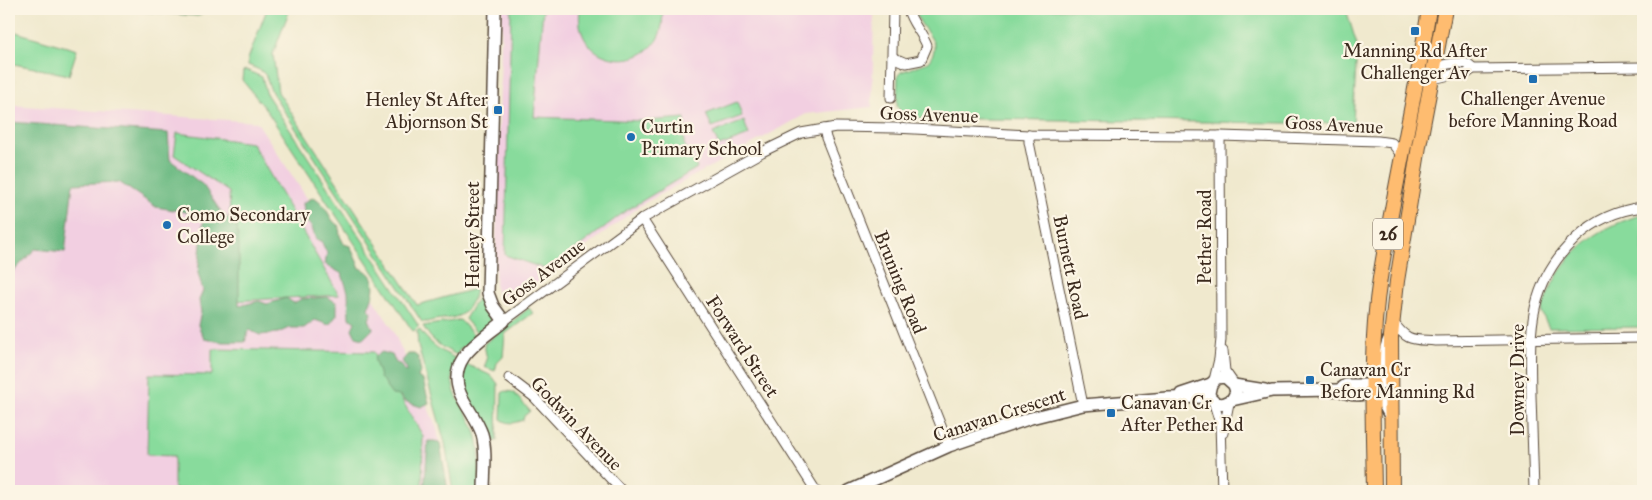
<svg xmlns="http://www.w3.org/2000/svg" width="1652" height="500" font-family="'IM FELL Great Primer',serif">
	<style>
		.built { fill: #f2cfe1 }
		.green { fill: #88db9c; stroke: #62825d }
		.forest { fill: #6ebb84; stroke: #547251 }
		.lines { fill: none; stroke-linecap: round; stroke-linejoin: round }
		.minor-casing { stroke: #564738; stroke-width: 11 }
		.tertiary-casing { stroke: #564738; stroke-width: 14 }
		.primary-casing { stroke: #564738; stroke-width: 16 }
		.minor { stroke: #fff; stroke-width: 9 }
		.tertiary { stroke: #fff; stroke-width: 11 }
		.primary { stroke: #febc70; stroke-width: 14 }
		.poi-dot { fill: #1f6fb2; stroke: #fcf5e5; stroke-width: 2 }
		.labels { text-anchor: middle; stroke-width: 4.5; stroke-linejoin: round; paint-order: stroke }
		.shield { fill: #fcf5e5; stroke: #75675a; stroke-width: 1 }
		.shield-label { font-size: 18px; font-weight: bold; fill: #3b2a1e }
		.poi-label { font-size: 19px; fill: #3b2a1e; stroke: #fcf5e5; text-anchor: start }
		.street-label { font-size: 19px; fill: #3b2a1e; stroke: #fcf5e5 }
	</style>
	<rect width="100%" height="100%" fill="#fcf5e5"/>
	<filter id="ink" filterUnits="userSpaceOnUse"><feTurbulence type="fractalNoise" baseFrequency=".02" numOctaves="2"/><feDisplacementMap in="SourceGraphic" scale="10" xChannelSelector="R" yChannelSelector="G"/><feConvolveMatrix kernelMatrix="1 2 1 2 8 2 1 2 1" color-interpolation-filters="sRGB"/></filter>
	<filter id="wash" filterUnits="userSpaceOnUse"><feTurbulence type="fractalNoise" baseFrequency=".0096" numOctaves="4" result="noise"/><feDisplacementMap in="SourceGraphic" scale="20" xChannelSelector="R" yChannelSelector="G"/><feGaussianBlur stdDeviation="1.12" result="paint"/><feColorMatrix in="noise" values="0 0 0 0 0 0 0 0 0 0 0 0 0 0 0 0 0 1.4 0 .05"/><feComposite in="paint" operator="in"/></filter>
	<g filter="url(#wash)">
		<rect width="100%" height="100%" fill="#f0e9ce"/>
		<g class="built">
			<path d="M502,9h372l-2,98 -66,7 -165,91 -130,99h-9l-5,-6 -2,-14z"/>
			<path d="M9,105l248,17 135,206 45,100 11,63h-439z"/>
		</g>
		<g class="green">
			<path d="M112,9h100l-14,7z"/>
			<path d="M267,9h23l-17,45 5,38 139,213 58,-16c1,6 -2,10 -5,15 -9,19 -26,12 -43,18h-5l-149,-228c-11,-20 0,-19 -25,-29v-6z"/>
			<path d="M511,9h32l-9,108 111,4 40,-3 -1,26 13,24 -70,42 -79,60 -43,-15z"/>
			<path d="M580,9h82c9,67 -91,66 -82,0z"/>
			<path d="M915,9h431l11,36 -4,79 -448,-6 -8,-12 1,-31 3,-3 27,-10c15,-19 -1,-26 -9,-42 -2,-3 -3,-8 -4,-11z"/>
			<path d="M9,30l68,20 -8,25 -60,-12z"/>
			<path d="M246,70l16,7 5,18 151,230v2l-4,4 -2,-1 -147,-222 -23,-28 1,-9z"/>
			<path d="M737,102l5,14 -30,11 -6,-13z"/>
			<path d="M744,121l5,14 -30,11 -6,-13z"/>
			<path d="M177,133l75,10 87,152 -105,6 -5,-109 -55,-37z"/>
			<path d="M1637,216h6v111l-94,1 -8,-16c18,-52 42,-78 96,-96z"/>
			<path d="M478,297h4c5,20 18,21 -4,37l-13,-15z"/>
			<path d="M529,308l4,5 -28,21 -2,23 -6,6 -2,8 -11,-4 3,-7 -3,-16z"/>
			<path d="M460,320l16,17 -16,12 -3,6c-16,-8 -25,-13 -34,-29z"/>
			<path d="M419,329c10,14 21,22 36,29 -11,39 13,46 22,79 4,18 2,36 2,54h-26l-8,-48 -27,-97 -1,-15z"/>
			<path d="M212,349l162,3 49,84 -1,55 -248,-2v-33l-27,-1 2,-81 63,1z"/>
			<path d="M466,364l26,12 6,8 -1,57h-5c-8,-5 -8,-16 -12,-24 -6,-11 -15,-21 -17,-33 -1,-7 1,-14 3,-20z"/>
			<path d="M505,391l8,1 17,19 -6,5 -1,4c-9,3 -14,5 -22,-1l1,-26z"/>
		</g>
		<g class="forest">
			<path d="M9,122l159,11 2,27 33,25 18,27 16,14 2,21v59l20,-5 8,3 19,-6 8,5 7,-4 27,-2 9,6v12l-8,10 -14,-5 -11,8h-15l-11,5 -18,2 -11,-5 -4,12h-23l-18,-3 -6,-14 3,-13 -2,-12 4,-9 -5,-18 6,-58 -48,-8 -37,-25 -46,2 -8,68 -30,-3 -26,27z"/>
			<path d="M314,197c16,10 13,22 25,29l1,10 4,8 6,2 10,22c19,7 15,25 8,40l4,5 -3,6 4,10 -10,10 -7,-2 -4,-8 3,-7 -6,-4 -1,-26 -6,-18 -17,-10 2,-11 -6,-12 -5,-1 -5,-15 -6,-4 -2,-18z"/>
			<path d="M382,352l10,3 4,8 4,1 5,8 3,-1 -6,-10 6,-7h6l4,3 3,15 -3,4 1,2 4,2 6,23 -8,4 -17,-6 -3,-5 -9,-1 -6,-8v-3l-6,-6c-1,-8 -5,-13 -6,-21z"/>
			<path d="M428,441h7l5,2 8,48h-24z"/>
		</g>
	</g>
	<g filter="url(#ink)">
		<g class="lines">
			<defs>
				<g id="minor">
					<path d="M892,57l14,6 15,-3 6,-14c-5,-14 -16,-23 -19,-37"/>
					<path d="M1431,70c7,-5 27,-9 36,-6 1,0 6,5 6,5"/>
					<path d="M1433,79l21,-5h12l7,-5 170,-2"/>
					<path d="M891,98l2,-89"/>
					<path d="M824,129l2,9 123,308"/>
					<path d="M1029,135v7l54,263"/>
					<path d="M642,219l174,272"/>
					<path d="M504,321l138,-102 120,-67 39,-19 35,-6 59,1 134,7 191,1 158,5 14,2 10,13"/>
					<path d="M1393,322c15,20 19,17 42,19l208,-3"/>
					<path d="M1223,351l2,20 7,10"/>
					<path d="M509,378l25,19 88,94"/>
					<path d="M1214,380l5,-21 2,-20 -1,-203"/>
					<path d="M1213,401l7,22 2,68"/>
					<path d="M1223,433l6,-30"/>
					<path d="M1534,491c-1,-31 -2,-63 -3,-95 -1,-62 -5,-111 45,-158 18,-17 42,-28 67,-31"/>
				</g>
				<g id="tertiary">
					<path d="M1211,384l-2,9 1,4 6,6 7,1 9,-4 40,-9 67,-1c14,8 38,7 43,-12 4,-14 0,-25 7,-39"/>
					<path d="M1234,385l31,5"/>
					<path d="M1339,390l7,-5h19l17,16 9,17"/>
					<path d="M1181,394l30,-10 6,-6 8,-1 9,8 2,7 -4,8"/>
					<path d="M484,491c0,-18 3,-40 -2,-57 -5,-15 -16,-27 -22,-41 -14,-35 22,-53 44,-72l-11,-15 -5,-13 7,-284"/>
					<path d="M849,491l100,-45 82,-28 52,-13 84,-7 43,-1"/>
				</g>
				<g id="primary">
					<path d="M1374,491c-1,-70 -5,-142 6,-213 14,-90 35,-179 49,-269"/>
					<path d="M1392,491l-1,-155 6,-55 22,-135 26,-137"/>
				</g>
			</defs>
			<use href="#minor" class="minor-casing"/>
			<use href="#tertiary" class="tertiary-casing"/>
			<use href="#primary" class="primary-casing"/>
			<use href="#minor" class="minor"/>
			<use href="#tertiary" class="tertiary"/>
			<use href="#primary" class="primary"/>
		</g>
	</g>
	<g class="poi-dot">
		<rect x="1410" y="26" width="10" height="10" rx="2.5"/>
		<rect x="1528" y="74" width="10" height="10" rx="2.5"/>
		<rect x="493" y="105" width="10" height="10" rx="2.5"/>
		<circle cx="631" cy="137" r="5"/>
		<circle cx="167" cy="225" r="5"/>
		<rect x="1305" y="375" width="10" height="10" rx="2.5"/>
		<rect x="1106" y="408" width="10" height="10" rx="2.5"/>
	</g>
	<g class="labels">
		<rect class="shield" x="1373" y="218.5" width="30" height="31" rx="4"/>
		<g class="shield-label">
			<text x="1388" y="240">26</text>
		</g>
		<g class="poi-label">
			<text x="1415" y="57" text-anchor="middle">Manning Rd After<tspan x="1415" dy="22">Challenger Av</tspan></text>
			<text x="1533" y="105" text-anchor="middle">Challenger Avenue<tspan x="1533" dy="22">before Manning Road</tspan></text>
			<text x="488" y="106" text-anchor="end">Henley St After<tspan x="488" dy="22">Abjornson St</tspan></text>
			<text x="641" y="133">Curtin<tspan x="641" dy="22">Primary School</tspan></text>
			<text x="177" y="221">Como Secondary<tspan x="177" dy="22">College</tspan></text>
			<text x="1320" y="376">Canavan Cr<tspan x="1320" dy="22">Before Manning Rd</tspan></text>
			<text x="1121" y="409">Canavan Cr<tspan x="1121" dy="22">After Pether Rd</tspan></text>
		</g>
		<g class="street-label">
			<text transform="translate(929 114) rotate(2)" y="7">Goss Avenue</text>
			<text transform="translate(1334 124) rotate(3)" y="7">Goss Avenue</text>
			<text transform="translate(472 235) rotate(-90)" y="7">Henley Street</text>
			<text transform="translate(1204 237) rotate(-90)" y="7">Pether Road</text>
			<text transform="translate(1071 267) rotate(78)" y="7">Burnett Road</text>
			<text transform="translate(543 272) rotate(-37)" y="7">Goss Avenue</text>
			<text transform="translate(901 282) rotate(68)" y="7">Bruning Road</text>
			<text transform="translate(743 346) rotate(57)" y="7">Forward Street</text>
			<text transform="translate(1517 380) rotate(-90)" y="7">Downey Drive</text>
			<text transform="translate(999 414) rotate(-18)" y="7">Canavan Crescent</text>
			<text transform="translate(577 423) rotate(46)" y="7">Godwin Avenue</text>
		</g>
	</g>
	<rect width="1652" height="500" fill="none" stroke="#fcf5e5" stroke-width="30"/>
</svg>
